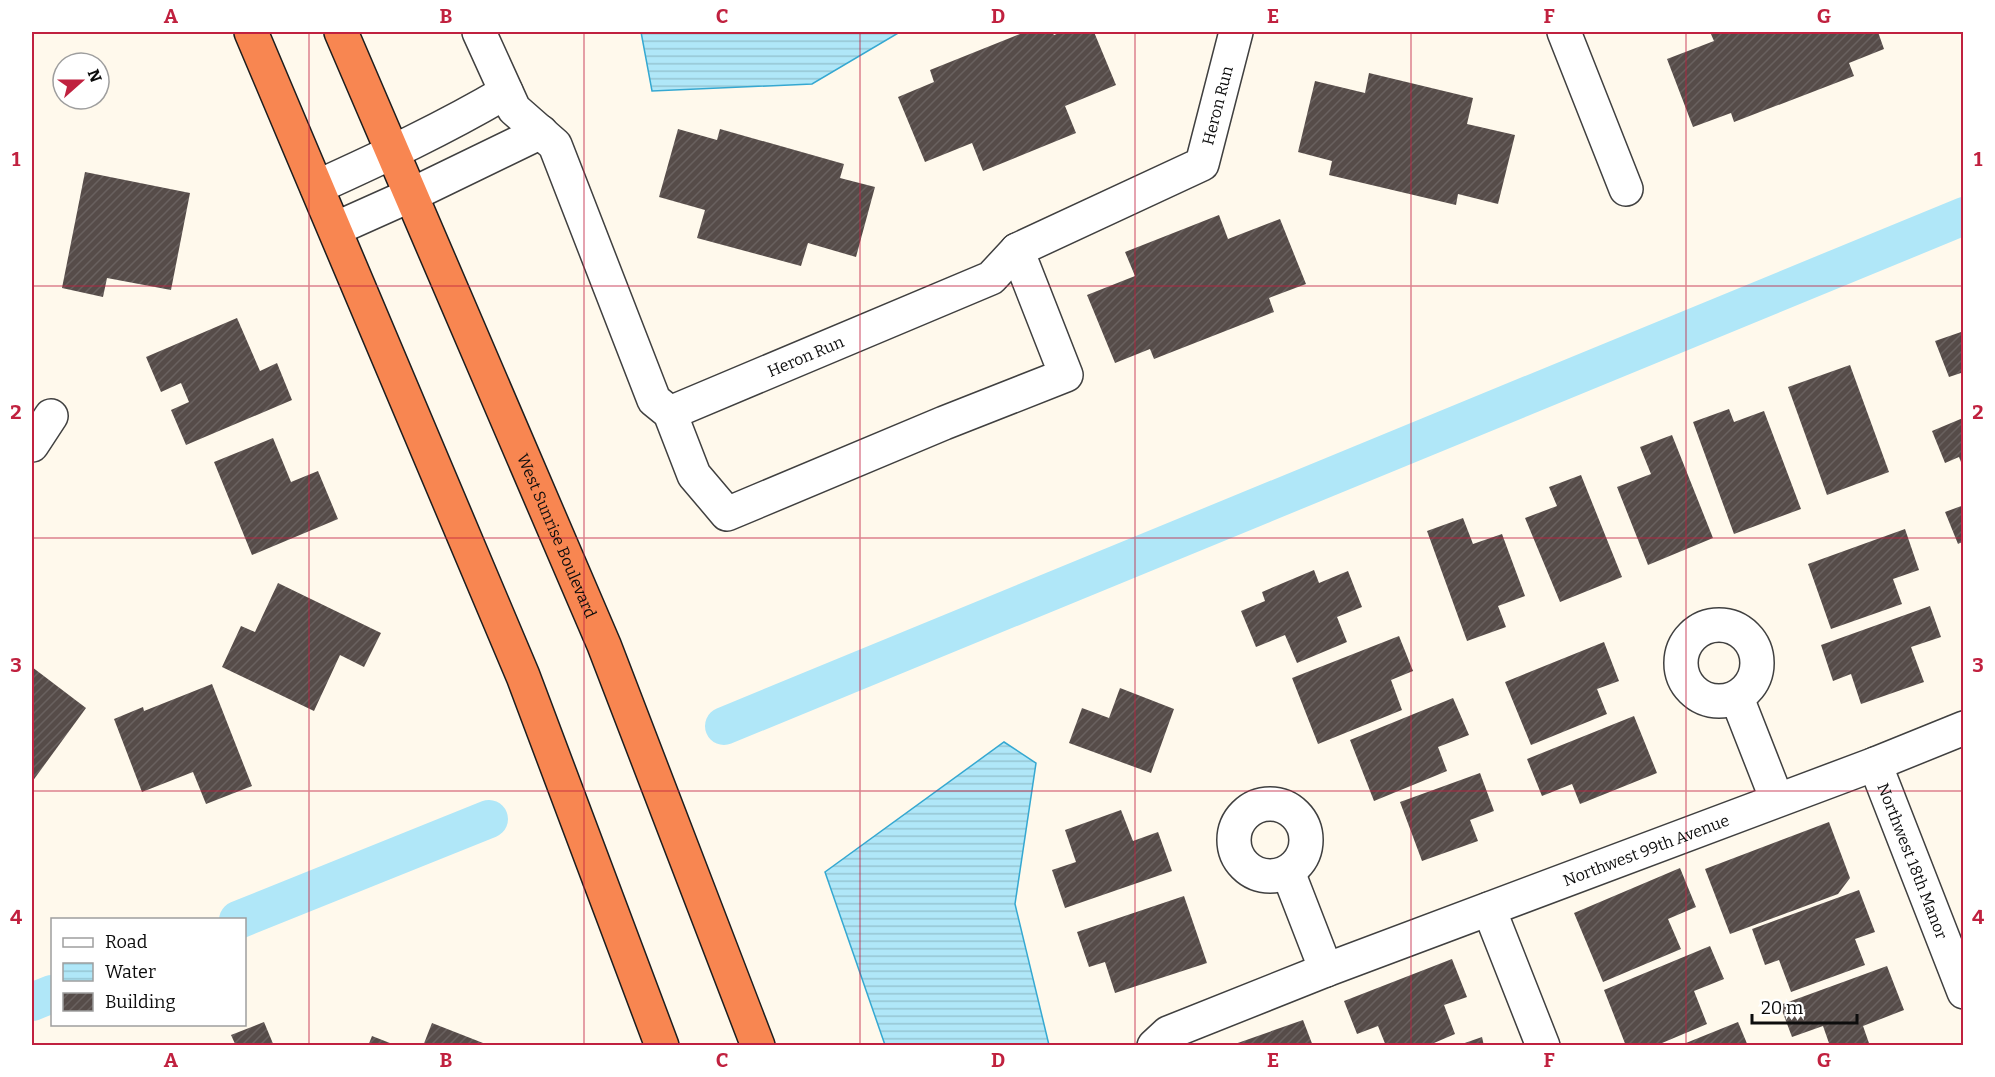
<svg xmlns="http://www.w3.org/2000/svg" width="1995" height="1077" font-family="Bitter,serif">
	<style>
		.water { fill: url(#water-rules); stroke: #35a8d1; stroke-width: 1.5 }
		.lines { fill: none; stroke-linecap: round; stroke-linejoin: round }
		.canal { stroke: #b0e7f8; stroke-width: 38 }
		.building { fill: url(#building-hatch) }
		.minor-casing { stroke: #404040; stroke-width: 36 }
		.highway-casing { stroke: #1e1e1e; stroke-width: 36 }
		.minor { stroke: #fff; stroke-width: 33 }
		.highway { stroke: #f88651; stroke-width: 33 }
		.grid { fill: none; stroke: #c0213f; stroke-width: 1.5; stroke-opacity: 0.55 }
		.labels { text-anchor: middle; stroke-width: 6; stroke-linejoin: round; paint-order: stroke }
		.street-label { font-size: 16px; fill: #0d0d0d; stroke: #fff }
		.neatline { fill: none; stroke: #c0213f; stroke-width: 2 }
		.grid-label { font-size: 20px; text-anchor: middle; font-weight: bold; fill: #c0213f }
	</style>
	<defs>
		<pattern id="water-rules" width="6" height="5" patternUnits="userSpaceOnUse" patternTransform="scale(1.5)"><rect width="6" height="5" fill="#b0e7f8"/><path d="M0 2.5h6" fill="none" stroke="#96c5d3"/></pattern>
		<pattern id="building-hatch" width="6" height="6" patternUnits="userSpaceOnUse" patternTransform="scale(1.5)"><rect width="6" height="6" fill="#564c49"/><path d="M-1 1l2-2M0 6l6-6M5 7l2-2" fill="none" stroke="#69615f"/></pattern>
	</defs>
	<rect width="100%" height="100%" fill="#fff9ec"/>
	<g class="water">
		<path d="M641,32h259l-88,52 -160,7z"/>
		<path d="M1004,742l32,21 -21,141 34,141h-164l-60,-173z"/>
	</g>
	<g class="lines">
		<g class="canal">
			<path d="M724,726l1240,-510"/>
			<path d="M238,920l251,-101"/>
			<path d="M32,1002l20,-8"/>
		</g>
	</g>
	<g class="building">
		<path d="M1025,32h27l2,3 8,-3h32l22,53 -51,21 11,27 -93,38 -11,-28 -47,19 -27,-65 36,-15 -4,-12z"/>
		<path d="M1710,32h168l6,17 -35,14 5,13 -120,46 -3,-9 -38,14 -26,-68 47,-18z"/>
		<path d="M1369,73l104,25 -6,26 48,11 -17,69 -40,-10 -2,11 -127,-30 3,-14 -34,-9 17,-71 50,12z"/>
		<path d="M678,129l39,11 3,-11 124,35 -4,14 35,9 -19,70 -48,-14 -7,23 -104,-28 8,-28 -46,-13z"/>
		<path d="M85,172l105,21 -19,97 -64,-12 -4,19 -41,-9z"/>
		<path d="M1219,215l9,24 52,-20 26,65 -37,14 5,14 -120,47 -4,-10 -35,14 -28,-68 48,-19 -10,-24z"/>
		<path d="M237,318l23,53 17,-8 15,37 -106,45 -15,-35 18,-8 -8,-19 -20,9 -15,-35z"/>
		<path d="M1964,331v47l-3,-5 -12,4 -14,-36z"/>
		<path d="M1850,365l39,107 -62,23 -39,-108z"/>
		<path d="M1729,409l5,13 30,-11 37,98 -67,25 -41,-112z"/>
		<path d="M1963,418v49l-4,-10 -14,6 -13,-32z"/>
		<path d="M1672,435l41,103 -65,27 -31,-78 34,-13 -11,-27z"/>
		<path d="M273,438l18,44 27,-11 20,48 -86,36 -38,-93z"/>
		<path d="M1581,475l41,102 -62,25 -35,-84 32,-12 -8,-19z"/>
		<path d="M1964,505v36l-6,3 -13,-32z"/>
		<path d="M1463,518l10,26 29,-10 23,62 -27,10 8,21 -39,14 -40,-110z"/>
		<path d="M1905,529l14,41 -26,9 9,25 -71,25 -23,-65z"/>
		<path d="M1314,570l5,13 29,-12 14,36 -25,10 10,25 -50,21 -12,-28 -29,12 -15,-36 24,-10 -3,-9z"/>
		<path d="M278,583l103,50 -17,34 -24,-12 -26,56 -92,-44 19,-41 14,6z"/>
		<path d="M1930,606l11,31 -30,10 13,35 -63,22 -10,-30 -18,7 -12,-36z"/>
		<path d="M1399,636l14,35 -22,9 11,30 -84,34 -26,-66z"/>
		<path d="M1604,642l15,39 -22,8 10,25 -76,31 -26,-63z"/>
		<path d="M32,667l54,41 -54,74z"/>
		<path d="M212,684l40,102 -46,18 -13,-32 -51,20 -28,-73 29,-12 1,4z"/>
		<path d="M1120,688l54,21 -23,64 -82,-30 13,-35 27,10z"/>
		<path d="M1453,698l16,37 -31,12 9,24 -73,30 -24,-61z"/>
		<path d="M1634,716l23,57 -77,31 -8,-20 -30,12 -15,-37z"/>
		<path d="M1480,773l14,38 -24,9 8,21 -56,20 -22,-59z"/>
		<path d="M1121,810l12,31 25,-9 14,39 -107,37 -13,-38 24,-8 -11,-32z"/>
		<path d="M1829,822l21,56 -12,16 -108,40 -25,-65z"/>
		<path d="M1680,868l16,39 -28,12 13,30 -78,33 -29,-69z"/>
		<path d="M1859,890l16,42 -20,7 10,26 -74,27 -12,-32 -14,5 -13,-36z"/>
		<path d="M1184,896l23,67 -92,30 -10,-31 -16,5 -12,-35z"/>
		<path d="M1710,946l14,33 -30,12 13,33 -52,22h-29l-22,-56z"/>
		<path d="M1452,959l15,38 -23,8 11,29 -28,12h-41l-8,-20 -21,8 -13,-33z"/>
		<path d="M1887,966l17,44 -41,16 7,20h-40l-7,-20 -31,11 -12,-32z"/>
		<path d="M1303,1020l10,26h-81v-1z"/>
		<path d="M264,1022l10,24h-38l-5,-11z"/>
		<path d="M1738,1022l10,24h-67v-1z"/>
		<path d="M432,1023l51,20 -1,3h-59z"/>
		<path d="M372,1036l23,9v1h-27z"/>
		<path d="M1482,1037l2,9h-25v-1z"/>
	</g>
	<g class="lines">
		<defs>
			<g id="minor">
				<path d="M479,32l35,77 41,36 99,255 16,13 24,62 33,39 217,-91 122,-48 -49,-125"/>
				<path d="M1564,32l62,157"/>
				<path d="M317,187c64,-29 128,-59 189,-95"/>
				<path d="M335,229l76,-34 130,-63"/>
				<path id="s1" d="M670,413l321,-135 26,-28 185,-86 34,-132"/>
				<path d="M32,445l19,-29"/>
				<circle cx="1719" cy="663" r="38"/>
				<path d="M1737,698l40,102"/>
				<path id="s2" d="M1875,764l89,228"/>
				<circle cx="1270" cy="840" r="36"/>
				<path d="M1288,872l38,98"/>
				<path d="M1489,909l54,137"/>
				<path id="s3" d="M1154,1046l14,-13 158,-63 549,-206 89,-36"/>
			</g>
			<g id="highway">
				<path d="M251,32l272,644 139,370"/>
				<path id="s4" d="M341,32l263,613 154,401"/>
			</g>
		</defs>
		<use href="#minor" class="minor-casing"/>
		<use href="#highway" class="highway-casing"/>
		<use href="#minor" class="minor"/>
		<use href="#highway" class="highway"/>
	</g>
	<path class="grid" d="M309,32v1014M584,32v1014M860,32v1014M1135,32v1014M1411,32v1014M1686,32v1014M32,286h1932M32,538h1932M32,791h1932"/>
	<g class="labels">
		<g class="street-label">
			<text dy="6" stroke="none"><textPath href="#s1" startOffset="651">Heron Run</textPath></text>
			<text dy="6" stroke="none"><textPath href="#s1" startOffset="147">Heron Run</textPath></text>
			<text dy="6" stroke="none"><textPath href="#s4" startOffset="548">West Sunrise Boulevard</textPath></text>
			<text dy="6" stroke="none"><textPath href="#s3" startOffset="531">Northwest 99th Avenue</textPath></text>
			<text dy="6" stroke="none"><textPath href="#s2" startOffset="104">Northwest 18th Manor</textPath></text>
		</g>
	</g>
	<rect width="1995" height="1077" fill="none" stroke="#ffffff" stroke-width="66"/>
	<rect x="51" y="918" width="195" height="108" fill="#ffffff" stroke="#9e9e9e" stroke-width="1.5"/>
	<rect x="63" y="938" width="30" height="9" fill="#ffffff" stroke="#9e9e9e" stroke-width="1.5"/>
	<text x="105" y="948" font-size="18" fill="#0d0d0d">Road</text>
	<rect x="63" y="963" width="30" height="18" fill="url(#water-rules)" stroke="#9e9e9e" stroke-width="1.5"/>
	<text x="105" y="978" font-size="18" fill="#0d0d0d">Water</text>
	<rect x="63" y="993" width="30" height="18" fill="url(#building-hatch)" stroke="#9e9e9e" stroke-width="1.5"/>
	<text x="105" y="1008" font-size="18" fill="#0d0d0d">Building</text>
	<g transform="translate(81 81) rotate(69)"><circle r="28" fill="#ffffff" stroke="#9e9e9e" stroke-width="1.5"/>
	<path d="M0-4.5L10 22L0 15L-10 22Z" fill="#c0213f"/>
	<text y="-9" font-size="16" font-weight="bold" text-anchor="middle" fill="#0d0d0d">N</text>
	</g>
	<path d="M1752 1014v9h105v-9" fill="none" stroke="#0d0d0d" stroke-width="3"/>
	<text x="1761" y="1014" font-size="18" fill="#0d0d0d" stroke="#ffffff" stroke-width="4.5" paint-order="stroke">20 m</text>
	<rect x="33" y="33" width="1929" height="1011" class="neatline"/>
	<g class="grid-label">
		<text x="171" y="23">A</text>
		<text x="446" y="23">B</text>
		<text x="722" y="23">C</text>
		<text x="998" y="23">D</text>
		<text x="1273" y="23">E</text>
		<text x="1549" y="23">F</text>
		<text x="1824" y="23">G</text>
		<text x="16" y="166">1</text>
		<text x="1978" y="166">1</text>
		<text x="16" y="419">2</text>
		<text x="1978" y="419">2</text>
		<text x="16" y="672">3</text>
		<text x="1978" y="672">3</text>
		<text x="16" y="924">4</text>
		<text x="1978" y="924">4</text>
		<text x="171" y="1067">A</text>
		<text x="446" y="1067">B</text>
		<text x="722" y="1067">C</text>
		<text x="998" y="1067">D</text>
		<text x="1273" y="1067">E</text>
		<text x="1549" y="1067">F</text>
		<text x="1824" y="1067">G</text>
	</g>
</svg>
